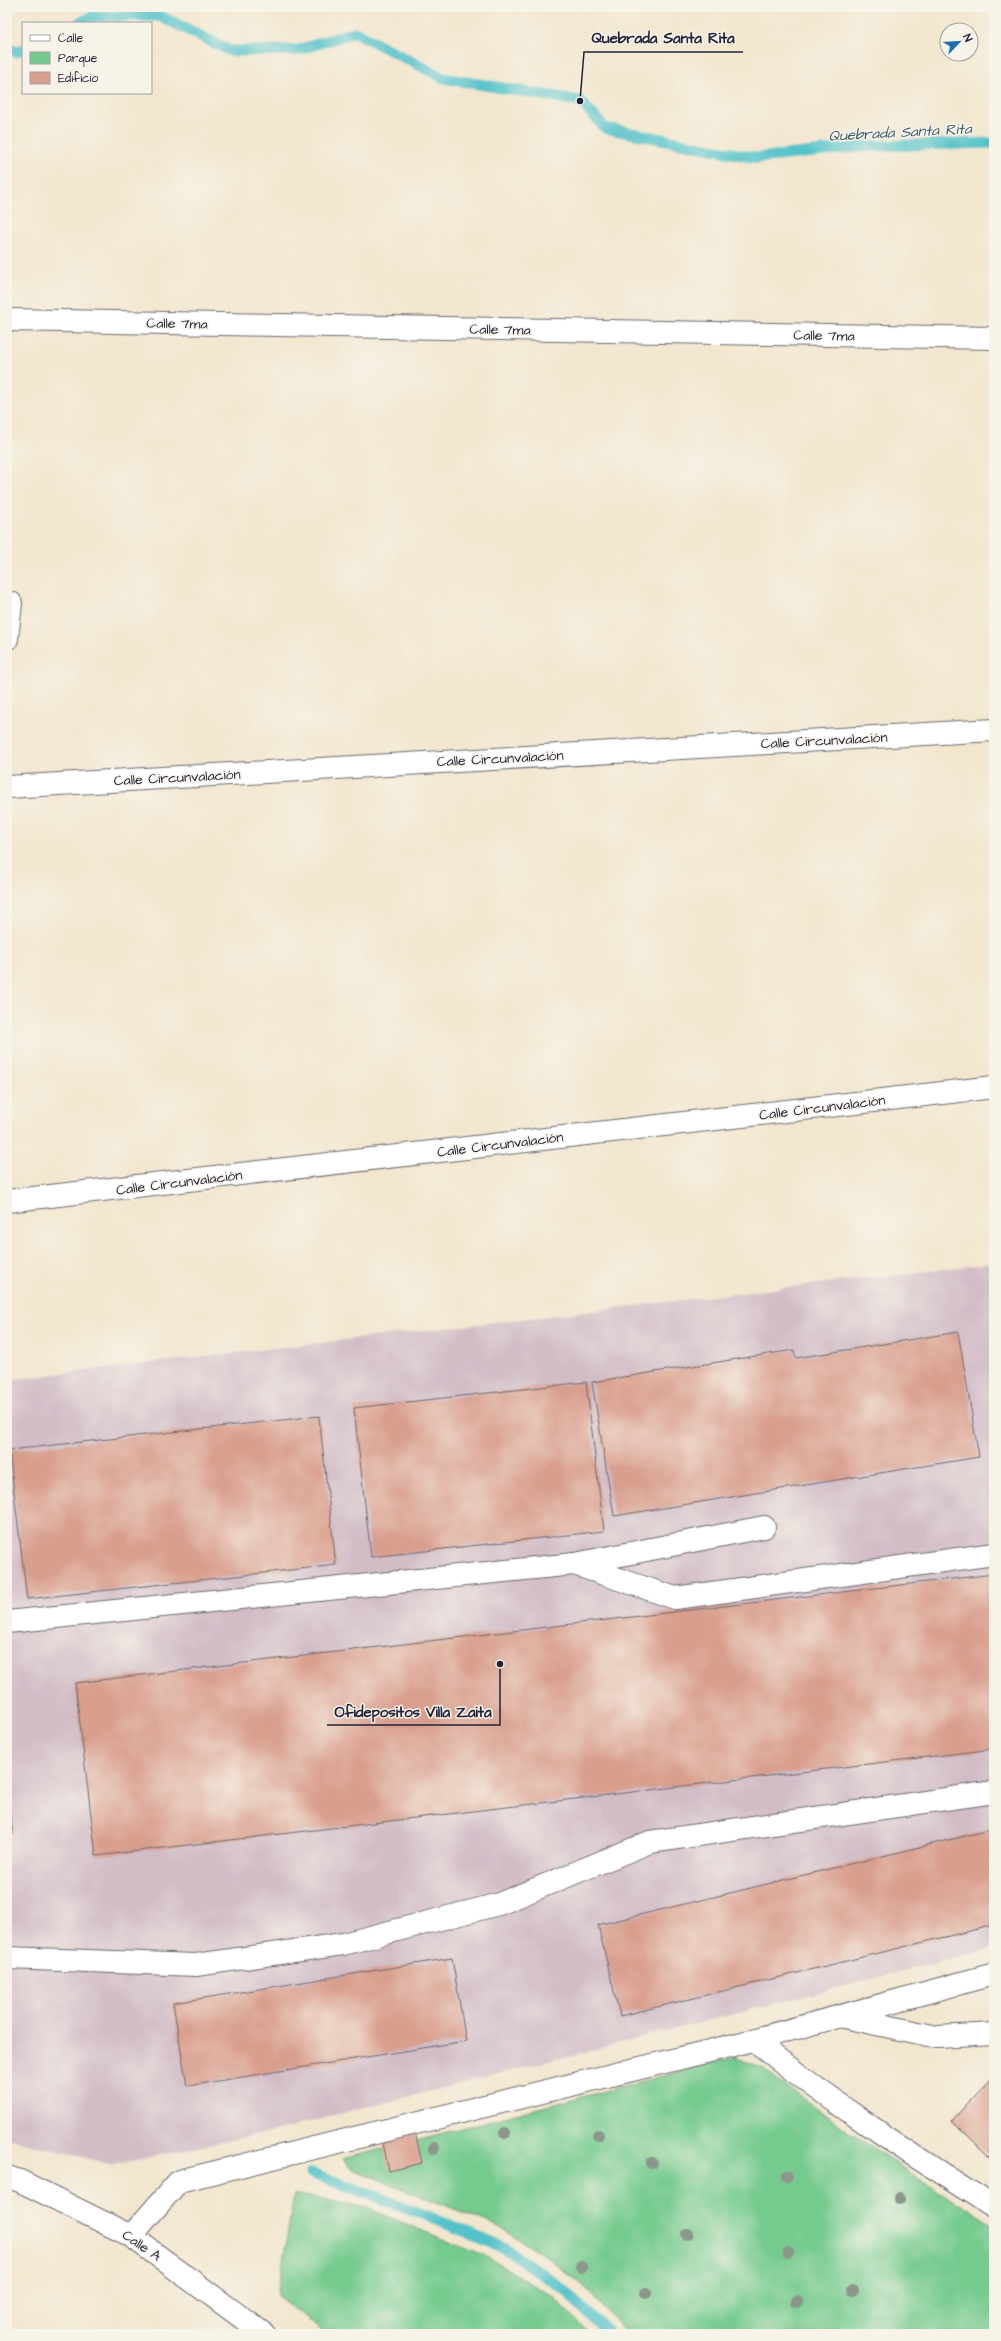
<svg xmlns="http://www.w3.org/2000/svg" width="1001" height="2341" font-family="'Architects Daughter',sans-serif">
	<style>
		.industrial { fill: #d2bdc7 }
		.green { fill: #75ca8e; stroke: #4c7664 }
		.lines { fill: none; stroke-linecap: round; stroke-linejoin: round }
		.stream { stroke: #54c2ca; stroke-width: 11 }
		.building { fill: #d99f8e }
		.minor-casing { stroke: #6b676e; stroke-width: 24 }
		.minor { stroke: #fff; stroke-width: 22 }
		.tree { fill: #8d968b }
		.labels { text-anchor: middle; stroke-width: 3; stroke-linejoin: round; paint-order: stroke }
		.street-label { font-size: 14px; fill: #22223b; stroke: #f7f3e8 }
		.water-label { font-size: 15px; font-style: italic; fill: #345a6d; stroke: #f7f3e8 }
		.leader { fill: none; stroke: #22223b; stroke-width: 1.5 }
		.callout-dot { fill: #22223b; stroke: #f7f3e8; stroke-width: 1.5 }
		.callout-label { font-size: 15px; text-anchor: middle; font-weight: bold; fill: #22223b; stroke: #f7f3e8; stroke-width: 3; stroke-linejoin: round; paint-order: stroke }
	</style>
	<rect width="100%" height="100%" fill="#f7f3e8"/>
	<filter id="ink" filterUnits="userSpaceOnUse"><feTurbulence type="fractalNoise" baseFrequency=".025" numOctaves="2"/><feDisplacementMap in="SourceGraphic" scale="8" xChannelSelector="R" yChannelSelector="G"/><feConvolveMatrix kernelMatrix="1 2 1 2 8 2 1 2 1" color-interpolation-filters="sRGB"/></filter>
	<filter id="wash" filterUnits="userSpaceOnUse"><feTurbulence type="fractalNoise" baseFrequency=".012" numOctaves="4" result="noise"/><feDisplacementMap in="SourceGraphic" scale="16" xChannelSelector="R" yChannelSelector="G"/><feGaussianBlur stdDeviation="0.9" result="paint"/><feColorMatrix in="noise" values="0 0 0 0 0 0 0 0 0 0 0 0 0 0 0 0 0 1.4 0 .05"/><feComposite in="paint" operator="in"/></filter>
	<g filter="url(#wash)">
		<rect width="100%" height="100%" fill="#f2e6ce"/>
		<path class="industrial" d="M994,1263v685l-720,183 -161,34 -106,-27v-758z"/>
		<g class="green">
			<path d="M735,2057l29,12 29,23 115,80 86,53v109h-367l-39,-44 -47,-37 -41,-26 -150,-59 -7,-9z"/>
			<path d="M294,2194l73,14 122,50 64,39 37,37h-261l-52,-38z"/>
		</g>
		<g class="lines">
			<g class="stream">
				<path d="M79,23l15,-7h66l71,35 67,-1 57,-18 88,46 137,23 25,27 152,30 112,-12 125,-3"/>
				<path d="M7,47l9,5 7,-3"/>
				<path d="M311,2173l107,39 86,36 60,41 45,45"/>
			</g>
		</g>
		<g id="blocks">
			<g class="building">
				<path d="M958,1332l21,125 -365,59 -22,-134 202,-32 2,8z"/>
				<path d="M586,1382l18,149 -233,26 -17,-149z"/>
				<path d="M319,1416l17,149 -309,34 -18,-149z"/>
				<path d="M994,1574v175l-898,107 -21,-173z"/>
				<path d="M7,1794l6,40h-6z"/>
				<path d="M994,1829v96l-374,91 -22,-91z"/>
				<path d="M452,1958l14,83 -279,45 -14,-83z"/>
				<path d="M994,2076v85l-42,-41z"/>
				<path d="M415,2132l7,31 -33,8 -7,-32z"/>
			</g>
		</g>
	</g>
	<g filter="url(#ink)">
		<use href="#blocks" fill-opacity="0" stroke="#6b676e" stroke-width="1"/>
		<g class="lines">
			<defs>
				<g id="minor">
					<path d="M7,320l987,18"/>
					<path d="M7,639l4,-36"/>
					<path d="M7,787l987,-57"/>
					<path d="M7,1201l987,-114"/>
					<path d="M575,1564l189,-37"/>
					<path d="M7,1622l567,-58 101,34 319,-44"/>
					<path d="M7,1958l189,7 147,-21 156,-40 151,-62 344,-50"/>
					<path d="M844,2017l93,20 57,-3"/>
					<path d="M754,2040c78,63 156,114 240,167"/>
					<path d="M7,2177l13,4 111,55 133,98"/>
					<path d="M131,2236l48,-55 559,-137 256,-70"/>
				</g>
			</defs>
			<use href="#minor" class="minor-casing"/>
			<use href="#minor" class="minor"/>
		</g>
		<g class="tree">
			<circle cx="505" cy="2133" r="6"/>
			<circle cx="598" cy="2135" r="6"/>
			<circle cx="434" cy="2148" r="6"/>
			<circle cx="652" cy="2163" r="6"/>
			<circle cx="787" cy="2176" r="6"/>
			<circle cx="899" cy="2198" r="6"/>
			<circle cx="687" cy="2234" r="6"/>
			<circle cx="788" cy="2253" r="6"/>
			<circle cx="581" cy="2267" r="6"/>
			<circle cx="853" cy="2290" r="6"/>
			<circle cx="646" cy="2293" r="6"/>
			<circle cx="797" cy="2301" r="6"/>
		</g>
	</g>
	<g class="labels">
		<g class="street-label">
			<text transform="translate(177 323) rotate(1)" y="5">Calle 7ma</text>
			<text transform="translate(500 329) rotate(1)" y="5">Calle 7ma</text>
			<text transform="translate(824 335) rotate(1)" y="5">Calle 7ma</text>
			<text transform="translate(824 740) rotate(-3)" y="5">Calle Circunvalación</text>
			<text transform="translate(500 758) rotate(-3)" y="5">Calle Circunvalación</text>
			<text transform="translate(177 777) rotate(-3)" y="5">Calle Circunvalación</text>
			<text transform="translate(822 1107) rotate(-7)" y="5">Calle Circunvalación</text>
			<text transform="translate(500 1144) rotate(-7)" y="5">Calle Circunvalación</text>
			<text transform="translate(179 1182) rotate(-7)" y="5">Calle Circunvalación</text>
			<text transform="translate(142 2245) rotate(34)" y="5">Calle A</text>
		</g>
		<g class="water-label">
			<text transform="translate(900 132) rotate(-3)" y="5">Quebrada Santa Rita</text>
		</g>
	</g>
	<path class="leader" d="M580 101L584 52H743M500 1664L500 1725H327"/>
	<g class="callout-dot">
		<circle cx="580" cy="101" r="4"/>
		<circle cx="500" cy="1664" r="4"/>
	</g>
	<g class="callout-label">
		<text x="663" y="43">Quebrada Santa Rita</text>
		<text x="413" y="1717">Ofidepositos Villa Zaita</text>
	</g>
	<rect width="1001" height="2341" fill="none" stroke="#f7f3e8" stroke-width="24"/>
	<rect x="22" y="22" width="130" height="72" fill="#f7f3e8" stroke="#a29fa3"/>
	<rect x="30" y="35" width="20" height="6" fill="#ffffff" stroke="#a29fa3"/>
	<text x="58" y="42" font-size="12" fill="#22223b">Calle</text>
	<rect x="30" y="52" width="20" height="12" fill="#75ca8e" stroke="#a29fa3"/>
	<text x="58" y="62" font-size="12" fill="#22223b">Parque</text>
	<rect x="30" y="72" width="20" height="12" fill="#d99f8e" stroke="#a29fa3"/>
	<text x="58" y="82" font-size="12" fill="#22223b">Edificio</text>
	<g transform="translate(959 42) rotate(65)"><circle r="19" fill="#f7f3e8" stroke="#a29fa3"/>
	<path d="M0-3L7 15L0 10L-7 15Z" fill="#1f6fb2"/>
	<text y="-6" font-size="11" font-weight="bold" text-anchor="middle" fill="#22223b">N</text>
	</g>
</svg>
